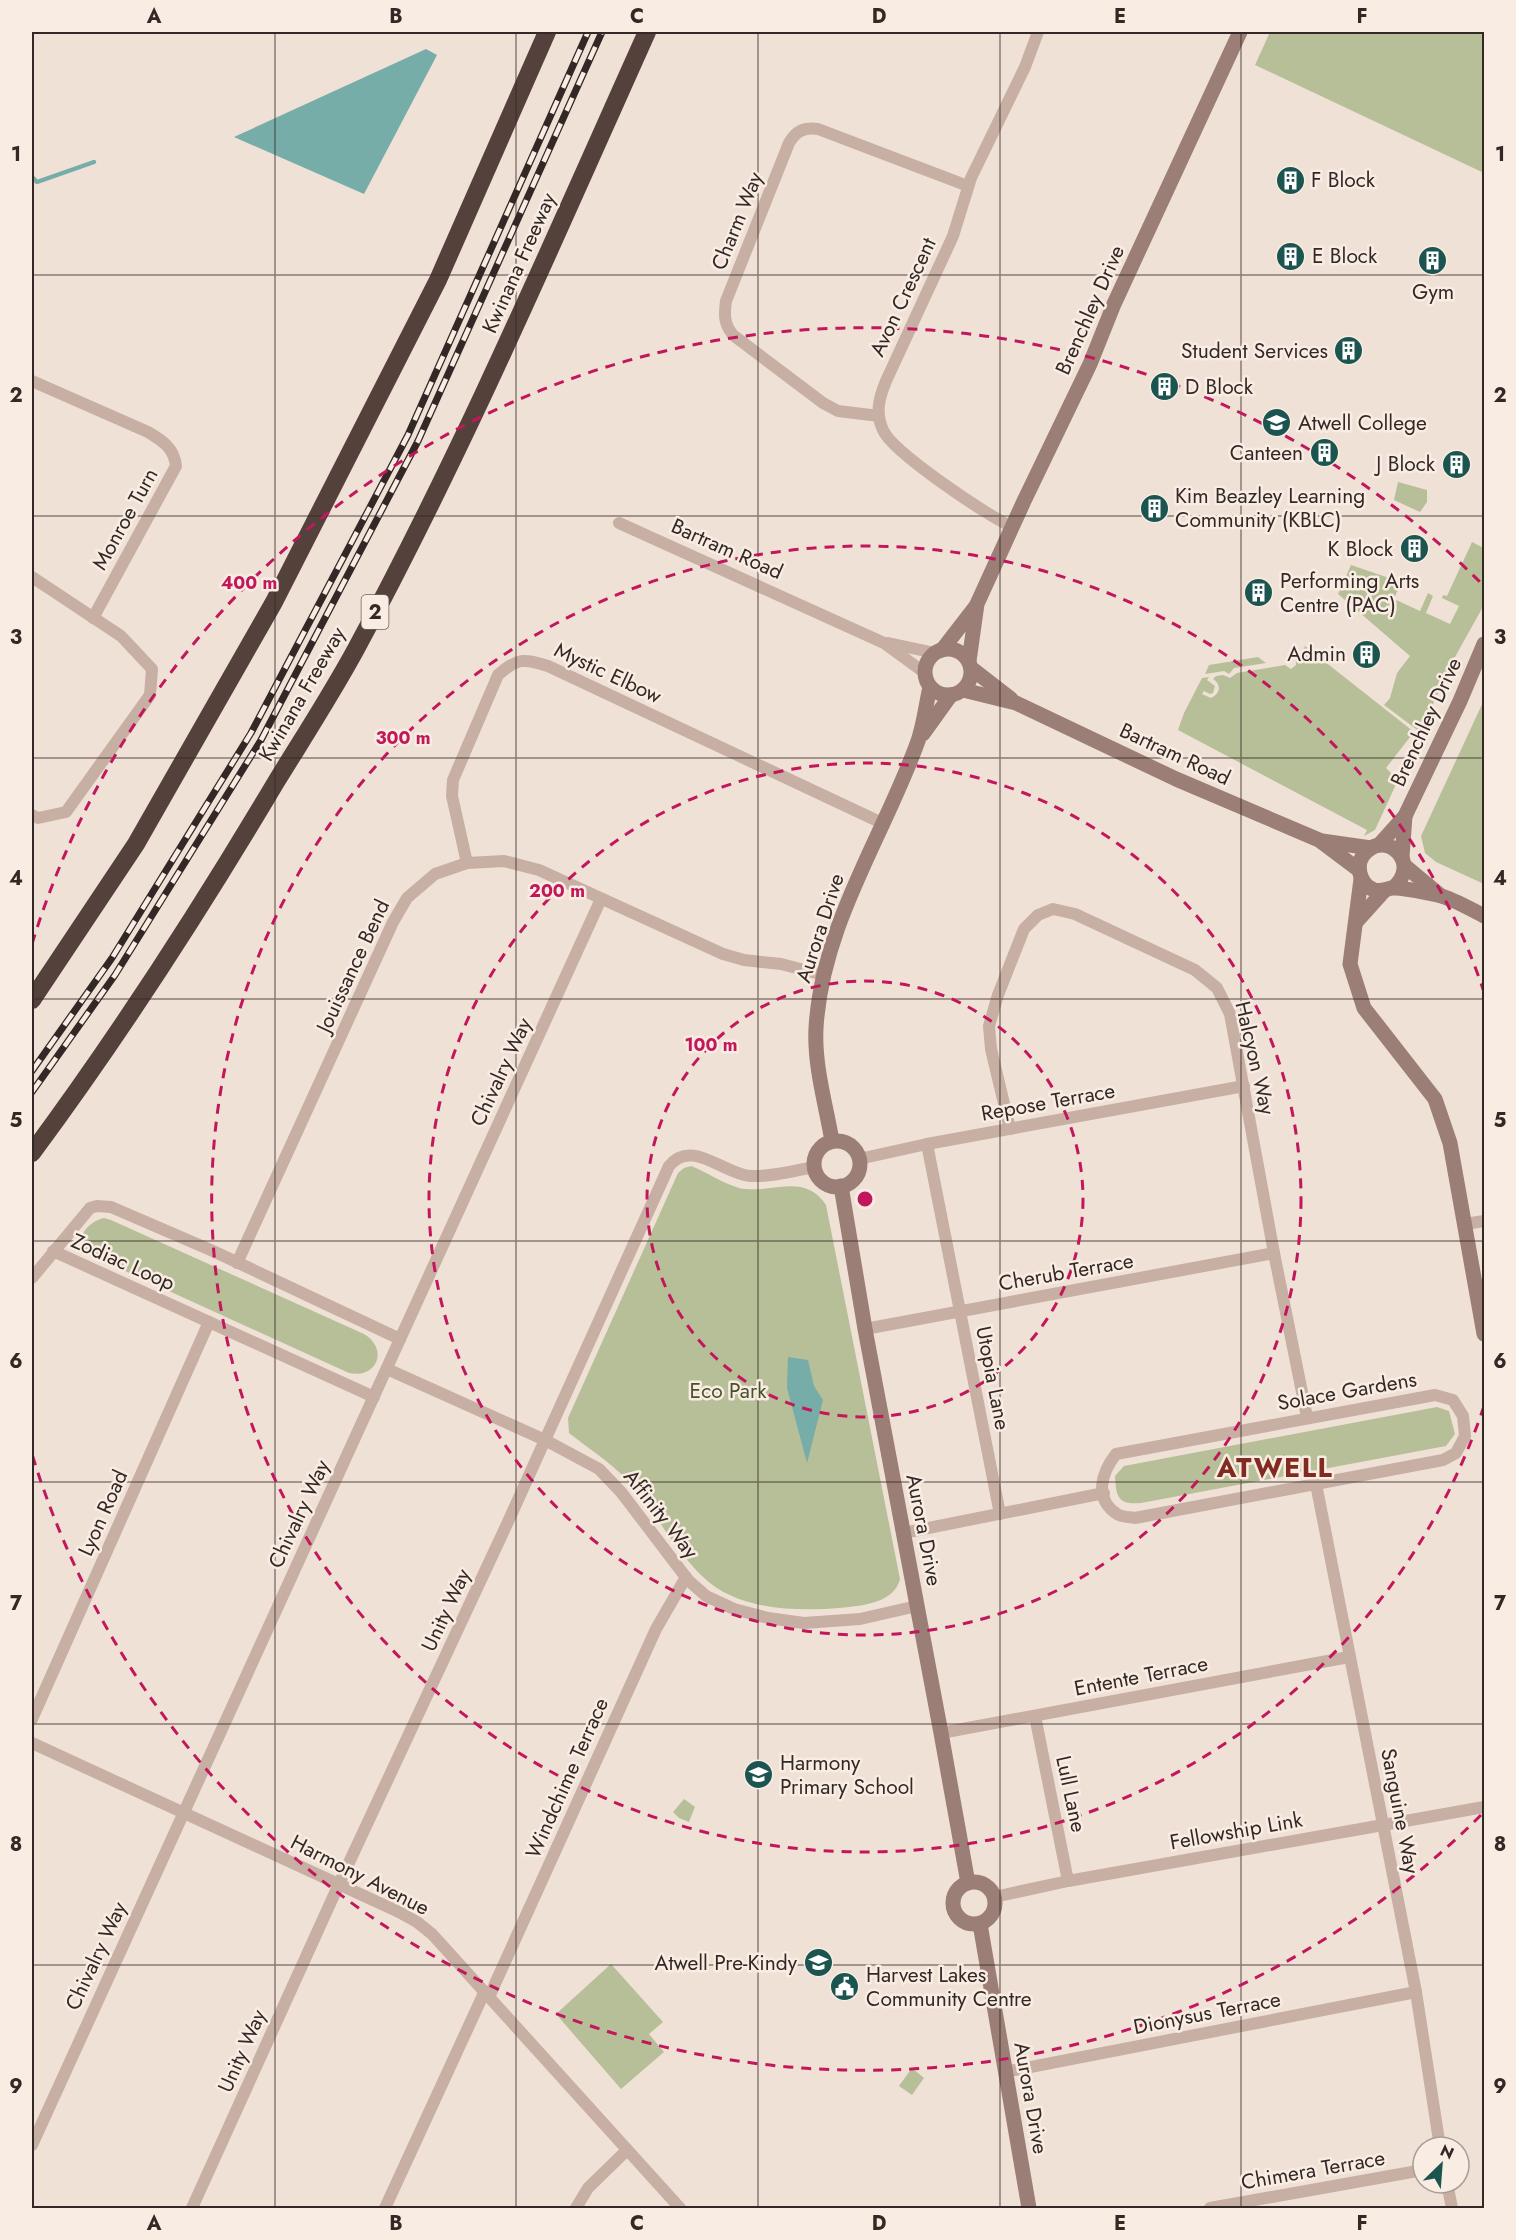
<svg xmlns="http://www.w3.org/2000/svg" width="1516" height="2240" font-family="Jost,sans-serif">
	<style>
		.green { fill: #b7bf98 }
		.water { fill: #77ada8 }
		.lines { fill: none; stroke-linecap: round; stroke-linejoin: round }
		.stream { stroke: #77ada8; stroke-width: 4.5 }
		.street { stroke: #c8afa4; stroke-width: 12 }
		.secondary { stroke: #9b7e75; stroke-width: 15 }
		.highway { stroke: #54413c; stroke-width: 18 }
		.rail-casing { stroke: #332825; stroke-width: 7 }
		.rail { stroke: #f8ece3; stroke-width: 4.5; stroke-dasharray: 14; stroke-linecap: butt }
		.grid { fill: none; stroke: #332825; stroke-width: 1.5; stroke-opacity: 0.55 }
		.ring { fill: none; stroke: #c2185b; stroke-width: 3; stroke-dasharray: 10 8 }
		.labels { text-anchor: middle; stroke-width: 5; stroke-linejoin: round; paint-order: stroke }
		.shield { fill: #f8ece3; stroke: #6e635e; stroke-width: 1.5 }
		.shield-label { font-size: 20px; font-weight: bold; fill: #332825 }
		.poi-label { font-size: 21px; fill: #332825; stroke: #f8ece3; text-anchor: start }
		.street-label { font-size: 21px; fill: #332825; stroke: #f8ece3 }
		.park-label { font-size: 21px; fill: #485129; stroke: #f8ece3 }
		.district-label { font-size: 27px; font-weight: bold; letter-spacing: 1.5px; fill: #812a1f; stroke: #f8ece3 }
		.centre { fill: #c2185b; stroke: #f8ece3; stroke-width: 3 }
		.ring-label { font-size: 18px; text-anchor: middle; font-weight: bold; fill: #c2185b; stroke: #f8ece3; stroke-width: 5; stroke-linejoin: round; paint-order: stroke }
		.neatline { fill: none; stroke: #332825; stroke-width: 2 }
		.grid-label { font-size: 20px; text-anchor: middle; font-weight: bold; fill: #332825 }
	</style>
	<rect width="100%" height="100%" fill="#f0e1d7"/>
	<g class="green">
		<path d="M1270,32h214v141l-229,-108z"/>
		<path d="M1398,482l29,8v12l-7,10 -26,-12z"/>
		<path d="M1472,542l12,6v57l-29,52 -35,75 -36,-27 6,-7 7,-25 13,-17 -72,-62 13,-29 50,17 -7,17 26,12 8,-18 5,3 -7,17 24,11 9,-18 -17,-8 1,-3 4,1z"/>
		<path d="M1305,646l109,86 -28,36 12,12 -23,50 -11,6 3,-6 -189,-100 6,-17 18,-35 7,-1 -2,3 8,6 -2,7 -3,1 -6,-3 -2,3 9,4c9,-4 11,-13 2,-19l3,-3 7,-1 7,3 7,-5 48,-8 6,4 5,-4v-4h4z"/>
		<path d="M1258,657l8,6 -32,5 -5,6 -5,-3 -19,3 4,-9z"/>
		<path d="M1484,700v184l-48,-22 -11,-9 -4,-17z"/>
		<path d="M691,1166c16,6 31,17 48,22 31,7 65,-17 87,17l74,374c-5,21 -31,26 -51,28 -47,5 -111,5 -147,-31 -29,-28 -48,-67 -76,-97 -16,-17 -38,-31 -57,-46l-1,-15 110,-245 6,-5z"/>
		<path d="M104,1218l7,2 253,114c25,15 13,45 -15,39l-259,-118 -9,-8c-3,-14 10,-26 23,-29z"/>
		<path d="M1437,1407l12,4 6,23 -9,12 -305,57c-23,2 -25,-6 -26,-27l9,-10z"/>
		<path d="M684,1799l11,8 -6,15 -10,-4 -6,-6z"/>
		<path d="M611,1964l52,58 -14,12 15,18 -43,37 -65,-75z"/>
		<path d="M912,2068l12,10 -12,17 -13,-9z"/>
	</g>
	<g class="water">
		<path d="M426,49l11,6 -73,139 -130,-57z"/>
		<path d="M788,1357l20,3 6,26 9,14 -16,63 -20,-75z"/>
	</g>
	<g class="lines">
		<path class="stream" d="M32,177l5,5 57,-20"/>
		<g class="street">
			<path d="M32,381l116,51c15,9 26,16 28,34l-83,152"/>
			<path d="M879,416l-41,-5 -15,-8 -90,-68c-9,-11 -9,-20 -7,-34l63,-158c7,-12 15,-16 29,-14l150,57"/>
			<path d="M619,523l265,120 41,30"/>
			<path d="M1012,527c-24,-11 -120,-75 -129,-97 -8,-17 -4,-32 3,-49l67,-145 18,-58 54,-111 13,-35"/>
			<path d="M32,577l89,59 31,33 -2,26 -84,117 -28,6 -6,-3"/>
			<path d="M888,643l47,10"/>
			<path d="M467,863l-15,-67 1,-16 45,-105c19,-17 26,-17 50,-9l334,157"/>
			<path d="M1010,1129l-19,-80 -2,-23 9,-31 26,-66 14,-14 15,-6 22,5 120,56 22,18 13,26 44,239 33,164"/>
			<path d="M927,1144l73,370"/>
			<path d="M859,1159l68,-15 317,-58"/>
			<path d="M1465,1224l19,-3"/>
			<path d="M53,1251l321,146"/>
			<path d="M237,1263l156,-341 14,-24 28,-24 32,-11 37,-2 35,9 184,84 21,6 37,4 43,11"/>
			<path d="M32,1278l58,-70 7,-2 14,1 102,44 187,88"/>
			<path d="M865,1329l409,-76"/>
			<path d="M387,1369l158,71 54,29 22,23 67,88 18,16 28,13 34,9 36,5 56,-4 57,-13"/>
			<path d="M1435,1395l18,5 10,16 2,20 -9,17 -13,7 -308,58c-5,-1 -14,-1 -18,-4 -24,-16 -15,-42 -1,-60z"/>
			<path d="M1316,1484l100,508 24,155"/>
			<path d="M903,1533l201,-40"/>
			<path d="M1035,1716l33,165"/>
			<path d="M32,1719l177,-397"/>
			<path d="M941,1733l408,-76"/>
			<path d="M32,1743l367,169 18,10 15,12 248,274"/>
			<path d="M994,1897l74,-16 416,-74"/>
			<path d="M489,1997l167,-368 30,-52"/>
			<path d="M1005,2072l411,-80"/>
			<path d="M32,2145l569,-1246"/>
			<path d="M1447,2183l5,25"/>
			<path d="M192,2208l147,-324 168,-360 162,-358c23,-28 54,8 81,10 21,1 44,-5 64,-9"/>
			<path d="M385,2208l99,-215"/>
			<path d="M576,2208l12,-20 39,-38"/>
			<path d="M1210,2208l213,-38"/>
		</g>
		<g class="secondary">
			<circle cx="948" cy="672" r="23"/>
			<path d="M942,650l34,-44"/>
			<path d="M969,661l8,-57 47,-103 66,-137 24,-60 126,-272"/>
			<path d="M971,668l40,31"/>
			<path d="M963,690l53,13 160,76 143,61 40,30"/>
			<path d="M923,734l28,-39"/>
			<path d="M1322,841l49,7"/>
			<path d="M1379,845l26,-29 55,-115 24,-57"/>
			<path d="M1402,857l3,-41"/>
			<path d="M1405,866l36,30"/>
			<path d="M1361,879l-11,85 14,44 71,91 15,44 34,191"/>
			<path d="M1393,888c29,-24 -6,-58 -27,-36 -12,11 -7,32 8,38 7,2 12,-1 18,-2 12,-1 34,5 46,7 16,4 32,14 46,21"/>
			<path d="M1357,921l27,-30"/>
			<path d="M832,1141c-6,-36 -18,-75 -16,-113 6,-104 68,-192 102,-287 6,-17 8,-37 12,-54"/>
			<circle cx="837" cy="1164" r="23"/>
			<path d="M841,1186l24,143 76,404 27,150"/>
			<circle cx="974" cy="1903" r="21"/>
			<path d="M980,1924l49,284"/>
		</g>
		<g class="highway">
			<path d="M32,1000l104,-156 138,-242 164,-322 109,-248"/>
			<path d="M32,1153c88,-119 168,-243 244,-371 27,-44 55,-87 80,-133 108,-200 198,-410 291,-617"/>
		</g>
		<defs>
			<g id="rail">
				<path d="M32,1071l80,-113 139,-225 157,-298 180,-403"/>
				<path d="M32,1092l83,-117 146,-235 157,-299 184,-409"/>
			</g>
		</defs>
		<use href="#rail" class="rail-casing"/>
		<use href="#rail" class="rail"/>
	</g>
	<path class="grid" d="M275,32v2176M516,32v2176M758,32v2176M1000,32v2176M1241,32v2176M32,275h1452M32,516h1452M32,758h1452M32,999h1452M32,1241h1452M32,1482h1452M32,1724h1452M32,1965h1452"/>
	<g class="ring">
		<circle cx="865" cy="1199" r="218"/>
		<circle cx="865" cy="1199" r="436"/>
		<path d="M1484 1406A653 653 0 1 1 1484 992"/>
		<path d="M1481 1815A871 871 0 0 1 32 1454M32 944A871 871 0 0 1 1481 583"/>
	</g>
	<defs>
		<symbol id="building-disc" viewBox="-11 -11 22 22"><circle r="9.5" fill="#1c5450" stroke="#f8ece3"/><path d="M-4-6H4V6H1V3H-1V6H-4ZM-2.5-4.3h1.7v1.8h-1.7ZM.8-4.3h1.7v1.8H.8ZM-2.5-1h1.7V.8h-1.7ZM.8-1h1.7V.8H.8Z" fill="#fff"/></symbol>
		<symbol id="school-disc" viewBox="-11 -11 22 22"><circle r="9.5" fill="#1c5450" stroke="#f8ece3"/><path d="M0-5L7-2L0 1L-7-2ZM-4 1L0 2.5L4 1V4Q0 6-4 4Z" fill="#fff"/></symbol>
		<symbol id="civic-disc" viewBox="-11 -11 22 22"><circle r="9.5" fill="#1c5450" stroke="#f8ece3"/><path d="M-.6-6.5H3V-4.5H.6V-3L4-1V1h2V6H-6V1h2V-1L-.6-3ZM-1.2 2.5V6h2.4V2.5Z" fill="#fff"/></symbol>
	</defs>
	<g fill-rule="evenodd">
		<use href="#building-disc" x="1274" y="164" width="33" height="33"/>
		<use href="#building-disc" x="1274" y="240" width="33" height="33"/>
		<use href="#building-disc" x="1416" y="244" width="33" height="33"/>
		<use href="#building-disc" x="1332" y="334" width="33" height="33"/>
		<use href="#building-disc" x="1148" y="370" width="33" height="33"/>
		<use href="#school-disc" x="1260" y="406" width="33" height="33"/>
		<use href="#building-disc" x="1308" y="436" width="33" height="33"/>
		<use href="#building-disc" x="1440" y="448" width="33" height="33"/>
		<use href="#building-disc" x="1138" y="492" width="33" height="33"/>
		<use href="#building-disc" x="1398" y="532" width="33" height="33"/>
		<use href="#building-disc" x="1242" y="576" width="33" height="33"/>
		<use href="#building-disc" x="1350" y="638" width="33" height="33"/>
		<use href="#school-disc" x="742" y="1758" width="33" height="33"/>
		<use href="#school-disc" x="802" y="1946" width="33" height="33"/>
		<use href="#civic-disc" x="828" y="1970" width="33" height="33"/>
	</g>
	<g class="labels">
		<rect class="shield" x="361.5" y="595" width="27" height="34" rx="4.5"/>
		<g class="shield-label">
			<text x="375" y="619">2</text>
		</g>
		<g class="poi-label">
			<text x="1311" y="187">F Block</text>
			<text x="1312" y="263">E Block</text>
			<text x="1433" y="299" text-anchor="middle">Gym</text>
			<text x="1328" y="358" text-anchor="end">Student Services</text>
			<text x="1185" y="394">D Block</text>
			<text x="1298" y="430">Atwell College</text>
			<text x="1303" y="460" text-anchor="end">Canteen</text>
			<text x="1435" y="471" text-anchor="end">J Block</text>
			<text x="1175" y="503">Kim Beazley Learning<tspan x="1175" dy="24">Community (KBLC)</tspan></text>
			<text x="1393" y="556" text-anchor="end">K Block</text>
			<text x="1280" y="588">Performing Arts<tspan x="1280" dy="24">Centre (PAC)</tspan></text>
			<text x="1346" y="661" text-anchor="end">Admin</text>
			<text x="780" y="1770">Harmony<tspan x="780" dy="24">Primary School</tspan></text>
			<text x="797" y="1970" text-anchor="end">Atwell Pre-Kindy</text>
			<text x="866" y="1982">Harvest Lakes<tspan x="866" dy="24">Community Centre</tspan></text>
		</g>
		<g class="street-label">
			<text transform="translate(737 221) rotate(-68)" y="7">Charm Way</text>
			<text transform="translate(519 263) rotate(-66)" y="7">Kwinana Freeway</text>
			<text transform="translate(903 297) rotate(-65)" y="7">Avon Crescent</text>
			<text transform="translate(1090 310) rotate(-66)" y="7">Brenchley Drive</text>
			<text transform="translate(125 519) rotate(-61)" y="7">Monroe Turn</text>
			<text transform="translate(727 549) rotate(24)" y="7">Bartram Road</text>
			<text transform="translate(608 673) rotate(25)" y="7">Mystic Elbow</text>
			<text transform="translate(302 694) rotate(-60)" y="7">Kwinana Freeway</text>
			<text transform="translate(1426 722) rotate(-65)" y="7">Brenchley Drive</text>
			<text transform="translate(1175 754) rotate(25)" y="7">Bartram Road</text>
			<text transform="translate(820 928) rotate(-72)" y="7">Aurora Drive</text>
			<text transform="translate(353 966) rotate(-65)" y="7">Jouissance Bend</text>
			<text transform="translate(1255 1058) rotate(77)" y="7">Halcyon Way</text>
			<text transform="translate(501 1072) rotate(-65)" y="7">Chivalry Way</text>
			<text transform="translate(1048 1102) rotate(-10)" y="7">Repose Terrace</text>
			<text transform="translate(123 1262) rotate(24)" y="7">Zodiac Loop</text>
			<text transform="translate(1066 1272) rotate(-10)" y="7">Cherub Terrace</text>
			<text transform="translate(993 1378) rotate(79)" y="7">Utopia Lane</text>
			<text transform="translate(1347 1391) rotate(-10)" y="7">Solace Gardens</text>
			<text transform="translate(103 1513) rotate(-66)" y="7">Lyon Road</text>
			<text transform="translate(299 1514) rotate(-65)" y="7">Chivalry Way</text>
			<text transform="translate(661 1514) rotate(52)" y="7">Affinity Way</text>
			<text transform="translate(924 1530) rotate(79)" y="7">Aurora Drive</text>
			<text transform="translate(446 1610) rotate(-65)" y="7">Unity Way</text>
			<text transform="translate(1141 1676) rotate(-11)" y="7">Entente Terrace</text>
			<text transform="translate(567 1778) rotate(-66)" y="7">Windchime Terrace</text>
			<text transform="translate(1071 1794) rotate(78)" y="7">Lull Lane</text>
			<text transform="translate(1400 1811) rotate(79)" y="7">Sanguine Way</text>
			<text transform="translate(1236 1831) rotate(-10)" y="7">Fellowship Link</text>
			<text transform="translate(360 1875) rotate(27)" y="7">Harmony Avenue</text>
			<text transform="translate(96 1956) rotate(-65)" y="7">Chivalry Way</text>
			<text transform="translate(1207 2013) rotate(-11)" y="7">Dionysus Terrace</text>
			<text transform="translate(242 2051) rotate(-66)" y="7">Unity Way</text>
			<text transform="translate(1031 2098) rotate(80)" y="7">Aurora Drive</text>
			<text transform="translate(1313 2170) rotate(-10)" y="7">Chimera Terrace</text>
		</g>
		<g class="park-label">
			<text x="728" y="1398">Eco Park</text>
		</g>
		<g class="district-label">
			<text x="1275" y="1477">ATWELL</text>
		</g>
	</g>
	<circle cx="865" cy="1199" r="9" class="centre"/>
	<g class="ring-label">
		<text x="249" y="589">400 m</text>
		<text x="403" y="744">300 m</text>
		<text x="557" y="897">200 m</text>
		<text x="711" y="1051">100 m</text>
	</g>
	<rect width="1516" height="2240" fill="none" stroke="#f8ece3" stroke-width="66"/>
	<g transform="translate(1441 2165) rotate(25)"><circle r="28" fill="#f8ece3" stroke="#a99e97" stroke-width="1.5"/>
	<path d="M0-4.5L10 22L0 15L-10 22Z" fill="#1c5450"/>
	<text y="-9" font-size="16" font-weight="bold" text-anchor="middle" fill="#332825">N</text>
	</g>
	<rect x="33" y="33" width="1450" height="2174" class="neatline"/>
	<g class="grid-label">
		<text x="154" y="23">A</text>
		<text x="396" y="23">B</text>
		<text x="637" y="23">C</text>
		<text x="879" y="23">D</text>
		<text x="1120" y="23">E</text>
		<text x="1362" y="23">F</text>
		<text x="16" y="161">1</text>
		<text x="1500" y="161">1</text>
		<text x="16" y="402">2</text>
		<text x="1500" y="402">2</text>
		<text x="16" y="644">3</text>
		<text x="1500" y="644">3</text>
		<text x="16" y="885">4</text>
		<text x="1500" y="885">4</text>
		<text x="16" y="1127">5</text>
		<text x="1500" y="1127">5</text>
		<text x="16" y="1368">6</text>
		<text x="1500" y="1368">6</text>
		<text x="16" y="1610">7</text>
		<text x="1500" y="1610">7</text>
		<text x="16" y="1851">8</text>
		<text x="1500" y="1851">8</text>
		<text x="16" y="2093">9</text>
		<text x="1500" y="2093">9</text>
		<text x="154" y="2230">A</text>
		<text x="396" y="2230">B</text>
		<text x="637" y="2230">C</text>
		<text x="879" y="2230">D</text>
		<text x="1120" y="2230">E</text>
		<text x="1362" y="2230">F</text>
	</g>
</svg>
